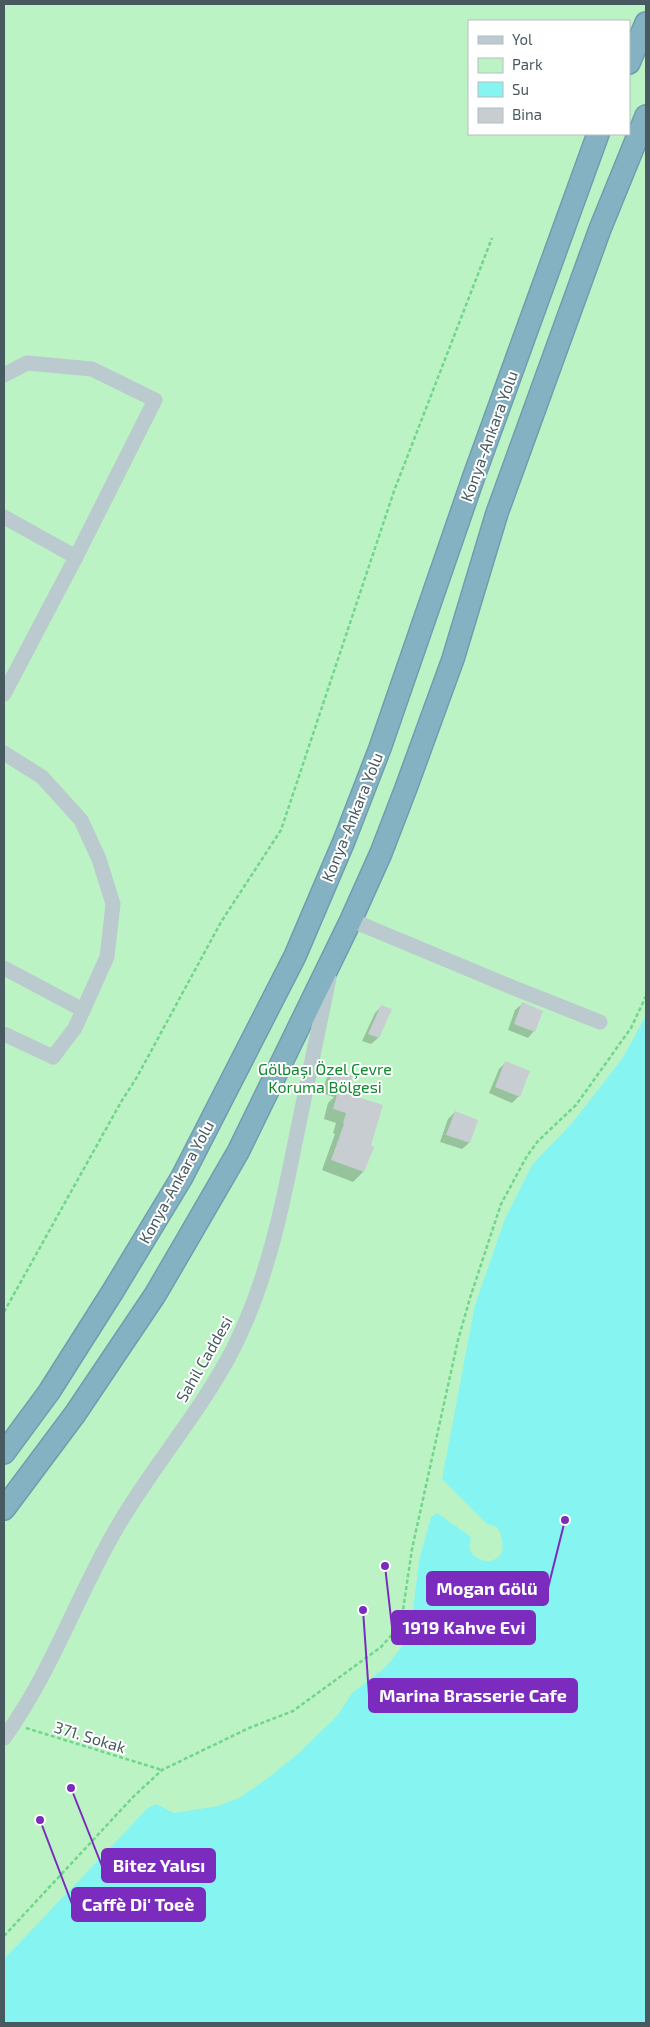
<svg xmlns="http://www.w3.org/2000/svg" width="650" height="2027" font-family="'Exo 2',sans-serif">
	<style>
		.green { fill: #bcf3c4; fill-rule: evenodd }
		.water { fill: #86f4f0 }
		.shadow { fill: #0003 }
		.building { fill: #c7cdd0 }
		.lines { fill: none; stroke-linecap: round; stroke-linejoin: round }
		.highway-casing { stroke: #709daf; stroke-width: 24 }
		.path { stroke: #71d58b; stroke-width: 2.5; stroke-dasharray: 4 2.5; stroke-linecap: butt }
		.minor { stroke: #bbcace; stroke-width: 15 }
		.highway { stroke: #85b2c3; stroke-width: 21 }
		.labels { text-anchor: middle; stroke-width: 4; stroke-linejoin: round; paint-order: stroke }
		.street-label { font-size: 16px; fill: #475a60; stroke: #fff }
		.park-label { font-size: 16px; fill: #0f892e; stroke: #fff }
		.leader { fill: none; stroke: #7b2cbf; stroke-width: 2 }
		.callout-dot { fill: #7b2cbf; stroke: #fff; stroke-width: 2 }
		.callout { fill: #7b2cbf; stroke: #7b2cbf; stroke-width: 2 }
		.callout-label { font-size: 18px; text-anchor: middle; font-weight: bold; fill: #fff }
	</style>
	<rect width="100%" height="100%" fill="#f3f1f1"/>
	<path class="green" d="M4,4h642v2019h-642zM469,21h160v113h-160z"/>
	<path class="water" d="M646,1015v1008h-642v-64l144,-151 8,-4 18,9 44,-7 21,-8 25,-17 35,-28 39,-38 14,-22 34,-26 15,-19 8,-18 4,-20 6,-49 12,-44 6,-4 34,24c0,3 -2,8 -1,12 5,19 48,18 27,-22l-10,-3 -45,-45 33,-174 30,-86 27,-54 41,-43 25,-32 26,-34z"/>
	<g class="shadow">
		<path d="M522,1004l12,27 -6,7 -20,-8 7,-20z"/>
		<path d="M382,1006l8,4 -12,28 -7,6 -9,-3 13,-28z"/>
		<path d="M505,1063l14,33 -7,7 -23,-10 10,-24z"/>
		<path d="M334,1071l13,21 -2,2 18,78 -10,10 -31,-12 13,-36 -2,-1 3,-10 -12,-4 4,-16 6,-6 -12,-4 5,-16z"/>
		<path d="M455,1112l22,8 -8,23 -7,6 -22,-7 8,-23z"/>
	</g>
	<g class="building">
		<path d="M522,1002l21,9 -8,21 -21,-8z"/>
		<path d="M381,1005l11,4 -13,29 -11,-4z"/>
		<path d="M505,1061l25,10 -10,26 -25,-10z"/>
		<path d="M333,1069l21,7 -6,17 -20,-7z"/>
		<path d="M338,1091l45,14 -12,40 3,2 -10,25 -33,-12 13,-36 -1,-1 3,-10 -13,-4z"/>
		<path d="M455,1111l23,9 -8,23 -24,-8z"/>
	</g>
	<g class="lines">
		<defs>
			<g id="highway">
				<path d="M629,63l17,-40"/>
				<path d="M4,1453l45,-61 64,-101 69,-114 113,-221 49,-115 36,-93 94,-272 124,-342"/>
				<path d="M4,1509l71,-95 80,-119 28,-48 55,-95 113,-232 30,-67 25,-65 47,-129 44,-146 103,-284 46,-113"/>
			</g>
		</defs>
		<use href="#highway" class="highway-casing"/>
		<g class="path">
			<path d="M4,1312l117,-210 16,-25 84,-155 60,-92 113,-339 98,-253"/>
			<path d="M26,1728l136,42"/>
			<path d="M4,1936l129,-139 29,-27 87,-42 44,-17 88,-64 16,-18 6,-19 9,-61 46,-209 12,-42 31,-94 26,-48 11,-15 38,-36 55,-77 15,-32"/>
		</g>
		<g class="minor">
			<path d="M4,375l23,-12 65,6 63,31 -79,157 -72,137"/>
			<path d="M4,517l72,40"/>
			<path d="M4,753l38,24 39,43 18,39 14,45 -6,53 -32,71 -22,29 -49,-23"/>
			<path d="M351,920l163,68 86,34"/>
			<path d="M4,968l79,42"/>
			<path d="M4,1738c45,-62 70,-134 107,-200 40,-73 99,-134 132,-210 27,-61 40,-125 53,-190 11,-53 22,-107 33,-160"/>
		</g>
		<use href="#highway" class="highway"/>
	</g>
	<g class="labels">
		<g class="street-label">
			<text transform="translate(489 436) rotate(-70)" y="6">Konya-Ankara Yolu</text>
			<text transform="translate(352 817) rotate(-68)" y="6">Konya-Ankara Yolu</text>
			<text transform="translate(176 1182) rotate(-61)" y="6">Konya-Ankara Yolu</text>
			<text transform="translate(204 1359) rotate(-60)" y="6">Sahil Caddesi</text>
			<text transform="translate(90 1737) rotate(17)" y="6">371. Sokak</text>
		</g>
		<g class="park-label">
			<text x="325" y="1075">Gölbaşı Özel Çevre<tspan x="325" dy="18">Koruma Bölgesi</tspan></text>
		</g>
	</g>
	<path class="leader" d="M565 1520L548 1588M385 1566L392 1627M363 1610L369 1695M71 1788L102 1866M40 1820L72 1904"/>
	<g class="callout-dot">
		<circle cx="565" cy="1520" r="5"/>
		<circle cx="385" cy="1566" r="5"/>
		<circle cx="363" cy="1610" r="5"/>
		<circle cx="71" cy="1788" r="5"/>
		<circle cx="40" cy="1820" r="5"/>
	</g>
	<g class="callout">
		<rect x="427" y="1572" width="121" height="33" rx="5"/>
		<rect x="392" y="1611" width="143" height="33" rx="5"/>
		<rect x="369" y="1679" width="208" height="33" rx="5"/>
		<rect x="102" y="1849" width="113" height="33" rx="5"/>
		<rect x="72" y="1888" width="133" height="33" rx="5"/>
	</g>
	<g class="callout-label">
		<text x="487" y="1595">Mogan Gölü</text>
		<text x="464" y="1634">1919 Kahve Evi</text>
		<text x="473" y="1702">Marina Brasserie Cafe</text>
		<text x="159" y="1872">Bitez Yalısı</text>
		<text x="138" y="1911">Caffè Di' Toeè</text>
	</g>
	<rect width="650" height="2027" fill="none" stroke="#475a60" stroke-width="10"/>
	<rect x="468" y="20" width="162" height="115" fill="#ffffff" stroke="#b5bdbf"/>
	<rect x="478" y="36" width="25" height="8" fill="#bbcace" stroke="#b5bdbf"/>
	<text x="512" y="45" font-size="15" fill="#475a60">Yol</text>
	<rect x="478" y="58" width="25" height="15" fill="#bcf3c4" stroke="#b5bdbf"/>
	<text x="512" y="70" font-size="15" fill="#475a60">Park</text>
	<rect x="478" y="82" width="25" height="15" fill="#86f4f0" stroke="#b5bdbf"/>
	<text x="512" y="95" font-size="15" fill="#475a60">Su</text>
	<rect x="478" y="108" width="25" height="15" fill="#c7cdd0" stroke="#b5bdbf"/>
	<text x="512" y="120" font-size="15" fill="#475a60">Bina</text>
</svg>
